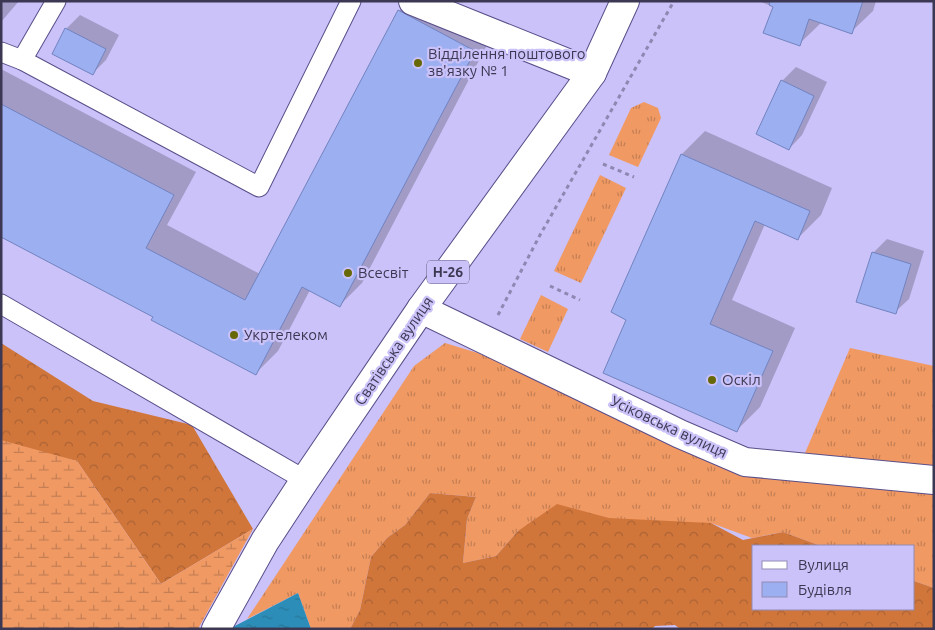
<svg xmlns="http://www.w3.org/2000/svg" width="935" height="630" font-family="Ubuntu,sans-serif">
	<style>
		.grass { fill: url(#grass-tufts) }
		.forest { fill: url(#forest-crowns) }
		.wetland { fill: url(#wetland-marsh) }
		.water { fill: url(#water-ripples) }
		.shadow { fill: #0003 }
		.building { fill: #9caff0; stroke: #7283c0 }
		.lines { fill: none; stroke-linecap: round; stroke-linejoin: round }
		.lane-casing { stroke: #5a4e89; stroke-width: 21 }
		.street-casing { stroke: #5a4e89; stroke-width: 30 }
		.primary-casing { stroke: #5a4e89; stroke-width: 30 }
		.path { stroke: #8d87b1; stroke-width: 3; stroke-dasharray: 4 4; stroke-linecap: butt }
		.lane { stroke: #fff; stroke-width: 19 }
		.street { stroke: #fff; stroke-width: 28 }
		.primary { stroke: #fff; stroke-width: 28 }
		.poi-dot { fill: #676908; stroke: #cac2f8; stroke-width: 2 }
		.labels { text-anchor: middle; stroke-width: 4.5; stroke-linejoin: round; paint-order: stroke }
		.shield { fill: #cac2f8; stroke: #676184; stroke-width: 1 }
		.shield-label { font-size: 14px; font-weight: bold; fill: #3c3853 }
		.poi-label { font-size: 15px; fill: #3c3853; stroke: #cac2f8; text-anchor: start }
		.street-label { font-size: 15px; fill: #3c3853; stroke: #cac2f8 }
	</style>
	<defs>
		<pattern id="grass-tufts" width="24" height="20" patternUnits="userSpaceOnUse" patternTransform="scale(1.25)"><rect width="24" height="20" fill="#f19963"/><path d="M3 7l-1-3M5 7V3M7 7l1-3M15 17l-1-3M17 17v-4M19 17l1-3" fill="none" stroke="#c47e54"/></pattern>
		<pattern id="forest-crowns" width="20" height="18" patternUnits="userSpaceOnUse" patternTransform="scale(1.25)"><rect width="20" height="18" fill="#d1763b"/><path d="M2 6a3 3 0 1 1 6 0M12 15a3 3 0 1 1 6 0" fill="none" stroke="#ab6234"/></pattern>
		<pattern id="wetland-marsh" width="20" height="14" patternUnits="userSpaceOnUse" patternTransform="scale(1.25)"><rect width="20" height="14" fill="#f19963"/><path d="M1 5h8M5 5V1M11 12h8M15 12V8" fill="none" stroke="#c47e54"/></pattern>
		<pattern id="water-ripples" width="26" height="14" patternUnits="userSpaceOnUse" patternTransform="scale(1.25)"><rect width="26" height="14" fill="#2c8eb8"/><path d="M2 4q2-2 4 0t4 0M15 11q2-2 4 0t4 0" fill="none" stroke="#277598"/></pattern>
	</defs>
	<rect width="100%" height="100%" fill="#cac2f8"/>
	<g class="grass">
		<path d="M644,102l14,6 3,10 -23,49 -29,-12 22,-47z"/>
		<path d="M600,175l26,13 -45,95 -27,-12z"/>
		<path d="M541,295l27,14 -20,43 -28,-13z"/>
		<path d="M445,343l33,10 271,121 185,20v94l-20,-7v-35h-93l-38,-14 -31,6 -41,-15 -193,8 -22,25 -33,7 4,-44 9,-22 -46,-4 -25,32 -18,13 -16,19 -11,53 -10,19h-39l-13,-36 -51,26 167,-253z"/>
		<path d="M850,348l84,18v114l-135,-13z"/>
	</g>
	<g class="forest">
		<path d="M1,343l92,58 99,24 61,104 -92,55 -84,-123 -76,-17z"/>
		<path d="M430,493l46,4 -9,22 -4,44 33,-7 22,-25 39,-27 52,14 102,5 32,17 40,-8 38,14h-67v63h160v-28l20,7v41h-254l-5,-4 -20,1 -3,3h-302l10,-19 11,-53 16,-19 18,-13z"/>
	</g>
	<path class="wetland" d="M1,440l76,21 84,123 92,-55 -55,100h-197z"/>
	<path class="water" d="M298,593l13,36h-82z"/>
	<g class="shadow">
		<path d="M1,1h18l-18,21z"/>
		<path d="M409,1l87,27 -134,255 -22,22 -30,-15 -32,61 -23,23 -100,-58 -154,-80v-167l195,103 -29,53 93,49 139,-263z"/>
		<path d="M759,1h117l-3,10 -22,21 -29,-10 -23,22 -25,-37z"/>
		<path d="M80,15l39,20 -13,25 -13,13 -27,-44z"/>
		<path d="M796,67l31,15 -25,53 -13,14 -7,-68z"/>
		<path d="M705,131l127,57 -11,27 -23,23 -33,-14 -33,76 63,28 -35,79 -23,23 -109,-111 -16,-7 70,-158z"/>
		<path d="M887,239l37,12 -15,48 -14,13 -22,-59z"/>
	</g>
	<g class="building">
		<path d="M770,1h93l-11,33 -43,-15 -9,27 -37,-13 10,-26 -4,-2z"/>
		<path d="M398,10l77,41 -135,256 -38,-20 -46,88 -105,-55 2,-3 -152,-80v-133l173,91 -28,53 99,52z"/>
		<path d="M65,28l41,21 -13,26 -41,-21z"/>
		<path d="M781,80l33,16 -25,54 -33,-16z"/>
		<path d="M681,154l129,57 -12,29 -43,-19 -45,103 63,27 -36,81 -134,-59 23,-53 -15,-8z"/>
		<path d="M872,252l39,12 -15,50 -40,-12z"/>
	</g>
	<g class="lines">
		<defs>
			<g id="lane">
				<path d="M1,52l21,8 237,127 92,-186"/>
				<path d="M22,60l34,-59"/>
				<path d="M1,304l304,176"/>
			</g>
			<g id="street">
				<path d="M413,1l179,72"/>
				<path d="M421,309l259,125 65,28 189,18"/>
			</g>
			<path id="primary" d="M216,629l49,-88 40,-61 116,-171 171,-236 33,-72"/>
		</defs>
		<use href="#lane" class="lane-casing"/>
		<use href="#street" class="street-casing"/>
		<use href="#primary" class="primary-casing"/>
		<g class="path">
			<path d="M603,164l31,13"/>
			<path d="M550,286l30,14"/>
			<path d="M498,315l42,-80 134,-234"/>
		</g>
		<use href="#lane" class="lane"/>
		<use href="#street" class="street"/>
		<use href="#primary" class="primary"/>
	</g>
	<g class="poi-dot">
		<circle cx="418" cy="63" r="5"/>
		<circle cx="348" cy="273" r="5"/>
		<circle cx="234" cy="335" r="5"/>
		<circle cx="712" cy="380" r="5"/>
	</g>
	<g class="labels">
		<rect class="shield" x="427" y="260.5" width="42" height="23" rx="4"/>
		<g class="shield-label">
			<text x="448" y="277">Н-26</text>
		</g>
		<g class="poi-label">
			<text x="428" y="59">Відділення поштового<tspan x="428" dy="17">зв'язку № 1</tspan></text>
			<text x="358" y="278">Всесвіт</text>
			<text x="244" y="340">Укртелеком</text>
			<text x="722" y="385">Оскіл</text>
		</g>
		<g class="street-label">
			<text transform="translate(394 351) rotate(-56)" y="5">Сватівська вулиця</text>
			<text transform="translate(669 427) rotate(25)" y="5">Усіковська вулиця</text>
		</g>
	</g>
	<rect width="935" height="630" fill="none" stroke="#3c3853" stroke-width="5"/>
	<rect x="752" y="545" width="162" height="65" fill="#cac2f8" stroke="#918bb6"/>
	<rect x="762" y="561" width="25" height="8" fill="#ffffff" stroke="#918bb6"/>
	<text x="798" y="570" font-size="15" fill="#3c3853">Вулиця</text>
	<rect x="762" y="582" width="25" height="15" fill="#9caff0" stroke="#918bb6"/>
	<text x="798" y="595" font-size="15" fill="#3c3853">Будівля</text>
</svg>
